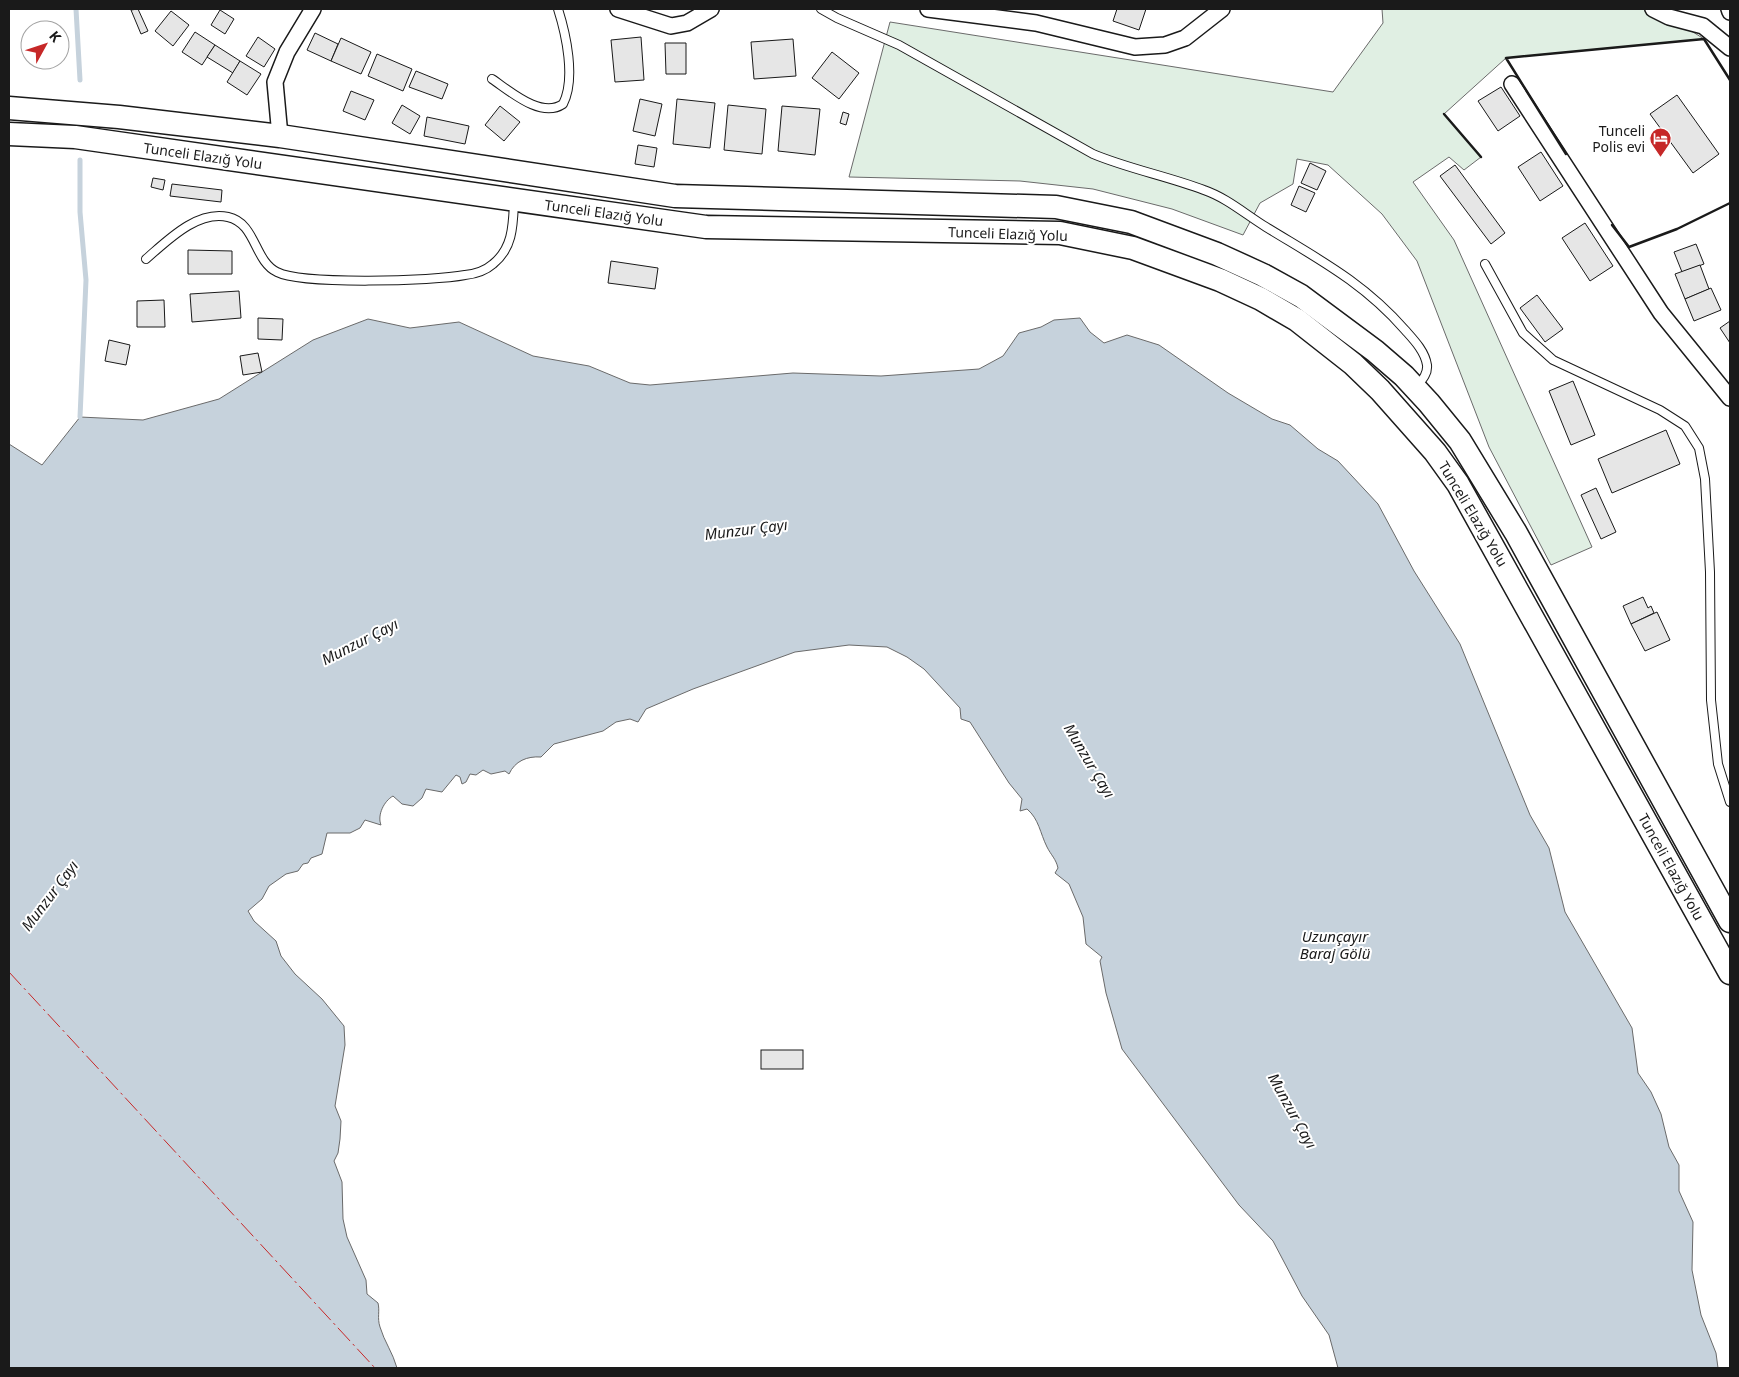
<svg xmlns="http://www.w3.org/2000/svg" width="1739" height="1377" font-family="'Noto Sans',sans-serif">
	<style>
		.green { fill: #e0efe3; stroke: #6a6a6a }
		.water { fill: #c6d2dc; stroke: #6a6a6a }
		.lines { fill: none; stroke-linecap: round; stroke-linejoin: round }
		.stream { stroke: #c6d2dc; stroke-width: 5 }
		.building { fill: #e6e6e6; stroke: #1a1a1a }
		.service-casing { stroke: #1a1a1a; stroke-width: 10 }
		.minor-casing { stroke: #1a1a1a; stroke-width: 18 }
		.primary-casing { stroke: #1a1a1a; stroke-width: 25 }
		.service { stroke: #fff; stroke-width: 8 }
		.minor { stroke: #fff; stroke-width: 15 }
		.primary { stroke: #fff; stroke-width: 22 }
		.wall { stroke: #1a1a1a; stroke-width: 2.5 }
		.power { stroke: #c62828; stroke-width: 1; stroke-dasharray: 18 4 2.5 4; stroke-linecap: butt }
		.labels { text-anchor: middle; stroke-width: 4; stroke-linejoin: round; paint-order: stroke }
		.poi-label { font-size: 14px; fill: #1a1a1a; stroke: #fff; text-anchor: end }
		.street-label { font-size: 14px; fill: #1a1a1a; stroke: #fff }
		.water-label { font-size: 15px; font-style: italic; fill: #1a1a1a; stroke: #fff }
	</style>
	<rect width="100%" height="100%" fill="#fff"/>
	<path class="green" d="M1382,9h275l47,30 -198,19 -62,56 37,43 -17,13 -15,-13 -36,25 41,58 138,307 -41,18 -62,-118 -72,-186 -35,-47 -54,-49 -31,-6 -4,25 -33,19 -17,32 -71,-26 -79,-20 -73,-8 -171,-4 41,-155 443,70 50,-69z"/>
	<path class="water" d="M1080,318l10,14 14,11 23,-8 32,10 69,48 44,26 18,6 28,24 20,12 40,43 36,67 46,73 70,171 19,33 16,64 67,116 6,45 13,19 10,22 8,33 10,18v26l14,31 -1,48 9,45 15,38 2,15h-380l-9,-33 -27,-39 -29,-55 -34,-36 -117,-156 -16,-56 -6,-32 2,-4 -16,-13 -3,-27 -14,-33 -14,-11 3,-5c-2,-9 -7,-13 -11,-21 -7,-14 -8,-28 -20,-38l-7,2 2,-12 -13,-16 -39,-61 -9,-3 -1,-11 -36,-39 -17,-12 -20,-10 -38,-2 -54,7 -102,37 -47,20 -8,13 -8,-3 -14,3 -13,9 -49,13 -13,13c-14,-1 -26,4 -32,17l-4,-3 -14,3 -8,-4 -7,5 -6,-1 -4,8 -4,2 -2,-7 -4,-2 -14,17 -16,-3 -4,9 -9,8 -11,-2 -9,-8c-9,5 -16,19 -12,29l-16,-5 -5,8 -10,5h-23l-5,21 -11,4 -3,5 -5,1 -5,7 -12,3 -17,12 -7,13 -14,12 6,10 22,20 5,15 14,18 27,25 22,27 1,19 -10,61 6,15 -1,18 -2,14 -4,8 8,21 1,37 4,18 19,43 1,14 11,9c2,8 -1,15 2,24 4,14 13,26 17,41h-388v-924l33,21 38,-48 63,3 76,-21 94,-59 55,-21 42,9 49,-6 74,34 56,10 41,17 20,2 143,-12 88,3 98,-7 24,-13 16,-23 22,-6 13,-7z"/>
	<g class="lines">
		<g class="stream">
			<path d="M76,9l4,71"/>
			<path d="M80,417l6,-137 -6,-68v-52"/>
		</g>
	</g>
	<g class="building">
		<path d="M138,9l10,22 -7,3 -10,-24z"/>
		<path d="M1117,9h29l-7,21 -26,-9z"/>
		<path d="M220,10l14,9 -9,15 -14,-9z"/>
		<path d="M171,11l18,14 -16,21 -18,-15z"/>
		<path d="M195,32l20,13 -13,20 -20,-13z"/>
		<path d="M315,33l23,11 -7,17 -24,-11z"/>
		<path d="M258,37l17,12 -11,18 -18,-11z"/>
		<path d="M641,37l3,43 -29,2 -4,-42z"/>
		<path d="M341,38l30,14 -10,22 -30,-13z"/>
		<path d="M793,39l3,37 -42,3 -3,-37z"/>
		<path d="M665,43h21v31h-20z"/>
		<path d="M215,45l25,16 -7,12 -26,-16z"/>
		<path d="M832,52l27,21 -20,26 -27,-21z"/>
		<path d="M377,54l35,15 -9,22 -35,-15z"/>
		<path d="M240,61l21,13 -14,21 -20,-13z"/>
		<path d="M416,71l32,13 -6,15 -33,-12z"/>
		<path d="M1501,87l19,29 -22,15 -20,-30z"/>
		<path d="M351,91l23,9 -9,20 -22,-9z"/>
		<path d="M1677,95l42,59 -26,19 -43,-59z"/>
		<path d="M640,99l22,5 -7,32 -22,-5z"/>
		<path d="M677,99l38,4 -5,45 -37,-4z"/>
		<path d="M402,105l18,11 -10,18 -18,-11z"/>
		<path d="M728,105l38,4 -4,45 -38,-4z"/>
		<path d="M500,106l20,16 -16,19 -19,-16z"/>
		<path d="M782,106l38,3 -5,46 -37,-4z"/>
		<path d="M843,112l6,2 -3,11 -6,-2z"/>
		<path d="M427,117l42,9 -4,18 -41,-8z"/>
		<path d="M638,145l19,3 -3,19 -19,-3z"/>
		<path d="M1541,152l22,34 -23,15 -22,-34z"/>
		<path d="M1310,163l16,8 -9,19 -16,-7z"/>
		<path d="M1455,165l50,68 -14,11 -51,-68z"/>
		<path d="M153,178l12,2 -2,10 -12,-3z"/>
		<path d="M172,184l50,6 -1,12 -51,-6z"/>
		<path d="M1299,186l16,7 -9,19 -15,-7z"/>
		<path d="M1585,223l28,43 -23,15 -28,-43z"/>
		<path d="M1696,244l8,20 -22,8 -8,-20z"/>
		<path d="M188,250l44,1v23h-44z"/>
		<path d="M611,261l47,7 -3,21 -47,-6z"/>
		<path d="M1700,265l9,24 -24,10 -10,-25z"/>
		<path d="M1711,288l10,22 -27,11 -9,-22z"/>
		<path d="M239,291l2,27 -49,4 -2,-28z"/>
		<path d="M1537,295l26,34 -18,13 -25,-34z"/>
		<path d="M164,300l1,27h-28v-26z"/>
		<path d="M258,318l25,1 -1,21 -24,-1z"/>
		<path d="M1730,321v22l-10,-15z"/>
		<path d="M109,340l21,5 -4,20 -21,-4z"/>
		<path d="M258,353l4,19 -19,3 -3,-19z"/>
		<path d="M1573,381l22,54 -24,10 -22,-54z"/>
		<path d="M1666,430l14,34 -68,29 -14,-34z"/>
		<path d="M1596,488l20,44 -15,7 -20,-44z"/>
		<path d="M1643,597l5,11 3,-2 3,7 -23,11 -8,-18z"/>
		<path d="M1657,612l13,28 -25,11 -14,-27z"/>
		<rect x="761" y="1050" width="42" height="19"/>
	</g>
	<g class="lines">
		<defs>
			<g id="service">
				<path d="M821,9l16,9 62,27 194,109c36,15 74,22 111,36 23,8 41,24 62,37 52,32 97,55 139,103 8,9 20,21 22,35 1,9 -5,15 -11,22"/>
				<path d="M492,79c18,12 49,40 71,25 13,-25 3,-70 -5,-95"/>
				<path d="M146,259c21,-18 51,-49 82,-42 28,6 26,44 49,55 25,13 157,9 188,3 10,-1 20,-4 28,-11 20,-16 20,-39 21,-62"/>
				<path d="M1485,264l38,69 30,27 107,50 25,16 14,22 6,31 5,93 1,128 7,64 12,38"/>
			</g>
			<g id="minor">
				<path d="M618,9l53,17 16,-3 24,-14"/>
				<path d="M928,9l108,14 99,24 30,-2 20,-7 37,-29"/>
				<path d="M1653,9l16,8 34,9 27,22"/>
				<path d="M1729,9l1,3"/>
				<path d="M1512,84l149,229 69,85"/>
				<path d="M280,136l-5,-54 12,-30 26,-43"/>
			</g>
			<g id="primary">
				<path d="M9,108l110,9 161,19 395,60 381,11 75,15 86,32 46,21 38,21 74,55 29,25 25,27 31,38 56,92 214,388"/>
				<path d="M9,134l66,3 631,90 354,6 73,15 87,32 41,19 36,21 56,44 27,26 55,62 23,32 272,489"/>
			</g>
		</defs>
		<use href="#service" class="service-casing"/>
		<use href="#minor" class="minor-casing"/>
		<use href="#primary" class="primary-casing"/>
		<use href="#service" class="service"/>
		<use href="#minor" class="minor"/>
		<use href="#primary" class="primary"/>
		<g class="wall">
			<path d="M1444,114l37,43"/>
			<path d="M1566,154l-60,-96 198,-19 26,41"/>
			<path d="M1612,225l17,22 48,-18 53,-26"/>
		</g>
		<path class="power" d="M9,972l366,396"/>
	</g>
	<defs>
		<symbol id="hotel-pin" viewBox="-11 -11 22 30"><path d="M0 17L-7.5 6A9.5 9.5 0 1 1 7.5 6Z" fill="#c62828" stroke="#fff"/><path d="M-6-4.5h1.5V1H6V5H4.5V3h-9V5H-6ZM-4 0a1.8 1.8 0 1 1 3.6 0ZM.5 0V-2.5h3Q6-2.5 6 0Z" fill="#fff"/></symbol>
	</defs>
	<g fill-rule="evenodd">
		<use href="#hotel-pin" x="1648" y="126" width="25" height="34"/>
	</g>
	<g class="labels">
		<g class="poi-label">
			<text x="1645" y="136">Tunceli<tspan x="1645" dy="16">Polis evi</tspan></text>
		</g>
		<g class="street-label">
			<text transform="translate(203 156) rotate(8)" y="5">Tunceli Elazığ Yolu</text>
			<text transform="translate(604 213) rotate(8)" y="5">Tunceli Elazığ Yolu</text>
			<text transform="translate(1008 234) rotate(2)" y="5">Tunceli Elazığ Yolu</text>
			<text transform="translate(1473 514) rotate(59)" y="5">Tunceli Elazığ Yolu</text>
			<text transform="translate(1671 867) rotate(61)" y="5">Tunceli Elazığ Yolu</text>
		</g>
		<g class="water-label">
			<text transform="translate(746 530) rotate(-7)" y="5">Munzur Çayı</text>
			<text transform="translate(360 642) rotate(-27)" y="5">Munzur Çayı</text>
			<text transform="translate(1089 761) rotate(59)" y="5">Munzur Çayı</text>
			<text transform="translate(50 896) rotate(-53)" y="5">Munzur Çayı</text>
			<text x="1335" y="942">Uzunçayır<tspan x="1335" dy="17">Baraj Gölü</tspan></text>
			<text transform="translate(1292 1111) rotate(61)" y="5">Munzur Çayı</text>
		</g>
	</g>
	<rect width="1739" height="1377" fill="none" stroke="#1a1a1a" stroke-width="20"/>
	<g transform="translate(45 45) rotate(50)"><circle r="24" fill="#ffffff" stroke="#a3a3a3"/>
	<path d="M0-4L9 19L0 12L-9 19Z" fill="#c62828"/>
	<text y="-8" font-size="14" font-weight="bold" text-anchor="middle" fill="#1a1a1a">K</text>
	</g>
</svg>
